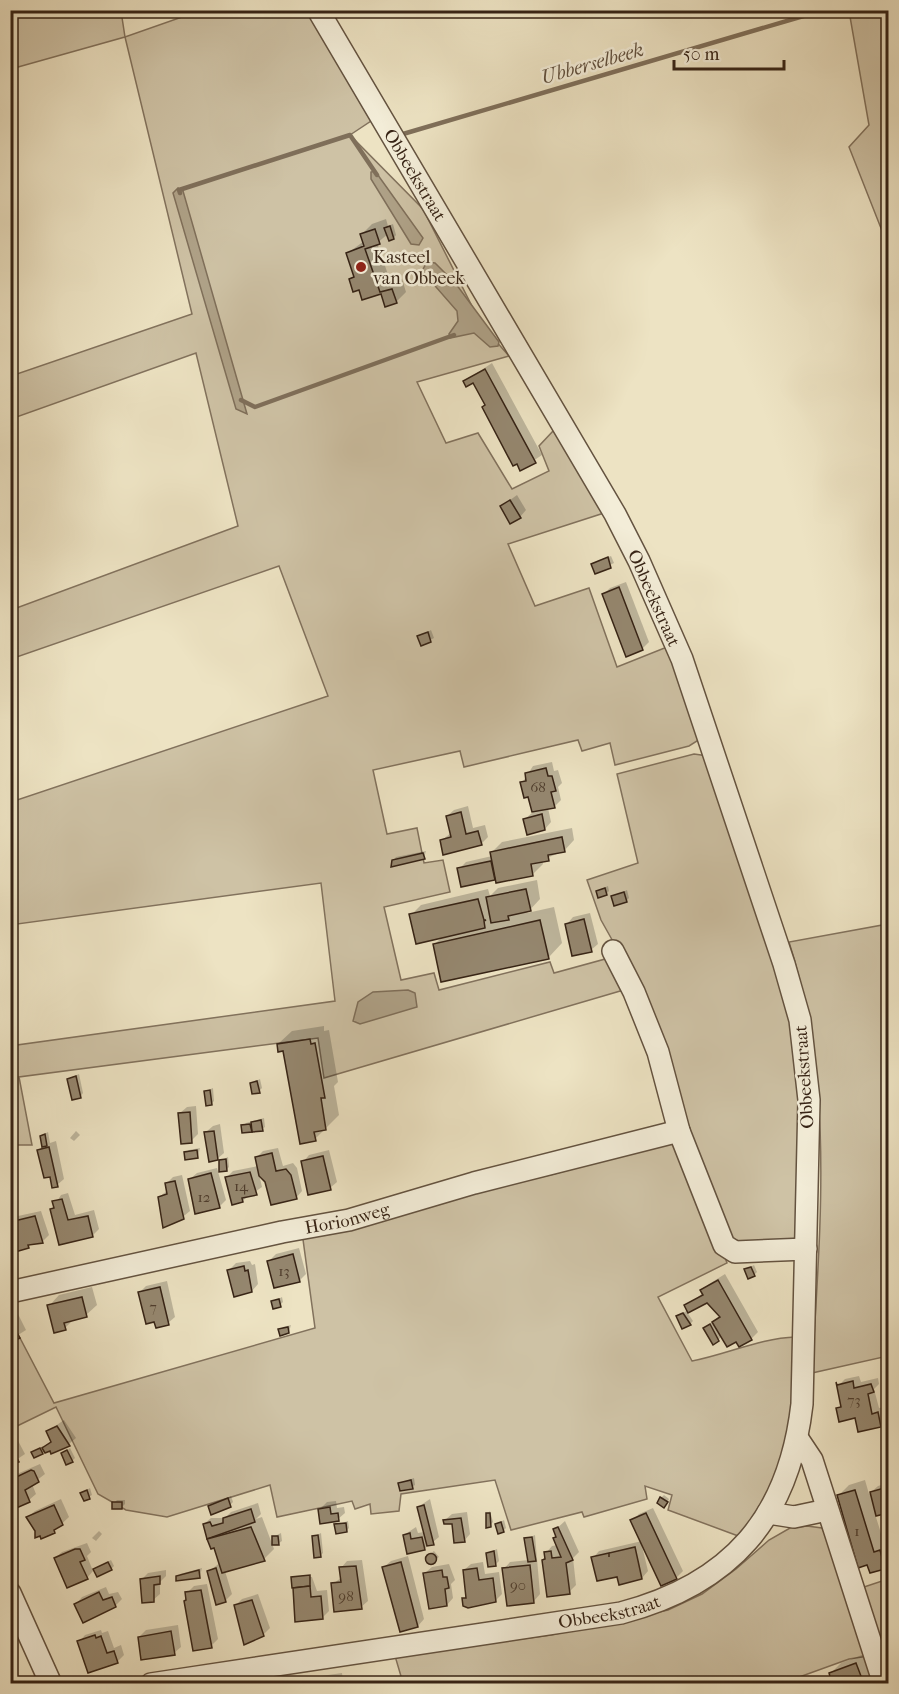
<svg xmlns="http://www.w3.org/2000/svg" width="899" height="1694" font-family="'IM FELL French Canon',serif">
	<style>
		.green { fill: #cec2a5; stroke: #82725d; stroke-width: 1.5 }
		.water { fill: #afa288; stroke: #7f6f5a; stroke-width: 1.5 }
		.shadow { fill: #0003 }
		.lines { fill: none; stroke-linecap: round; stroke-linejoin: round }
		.stream { stroke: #7f6f5a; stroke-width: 4.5 }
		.building { fill: #95876f; stroke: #362315; stroke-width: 1.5 }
		.minor-casing { stroke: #645340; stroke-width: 24 }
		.minor { stroke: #f3edd8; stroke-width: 21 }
		.poi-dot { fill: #8f2418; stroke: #f3edd8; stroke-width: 2 }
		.labels { text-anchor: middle; stroke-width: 5; stroke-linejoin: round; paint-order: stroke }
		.number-label { font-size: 15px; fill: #4e3c2c }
		.street-label { font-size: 18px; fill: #362315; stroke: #f3edd8 }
		.poi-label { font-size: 18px; fill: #362315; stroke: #f3edd8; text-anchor: start }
		.water-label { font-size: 20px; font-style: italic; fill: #604f3d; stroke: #f3edd8 }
	</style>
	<rect width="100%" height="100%" fill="#ede3c3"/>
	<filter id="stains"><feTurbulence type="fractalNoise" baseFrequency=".00333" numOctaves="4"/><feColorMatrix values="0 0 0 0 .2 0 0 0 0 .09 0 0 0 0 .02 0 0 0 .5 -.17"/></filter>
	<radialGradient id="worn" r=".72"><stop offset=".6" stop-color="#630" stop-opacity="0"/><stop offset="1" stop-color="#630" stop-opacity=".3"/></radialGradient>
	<g class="green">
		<path d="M11,11h110l4,26 74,-26h108l64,110 -21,14 73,74 58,115 28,32 -92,26 29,61 32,-10 34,56 37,-18 -10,-25 15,-16 50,83 -96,31 27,62 54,-18 28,79 50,-20 33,88 -3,6 -8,5 -74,19 -5,-22 -28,8 -4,-11 -114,27 -4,-16 -87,19 14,64 30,-6 7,35 19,-3 7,32 -66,15 17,73 33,-7 5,17 111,-28 4,11 55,-15 18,31 -303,89 -6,-40 -299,39 13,68h-21l-1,-99 325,-45 -14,-118 -311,42 1,-123 317,-106 -49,-130 -268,93v-49l227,-84 -42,-173 -185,66v-43l181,-62 -67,-277 -114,32z"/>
		<path d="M849,11h39v235l-39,-99 20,-22z"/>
		<path d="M694,754l14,2 81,243 10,53v191l-55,4 -12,-6 -112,-287 -19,-34 -14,-40 51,-17 -21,-89z"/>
		<path d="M888,924v432l-76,17c8,-148 23,-287 -23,-431z"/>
		<path d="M672,1141l16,17 39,105 -69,34 34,64c36,-7 68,-23 104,-24l-3,77 -17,66 -35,57 -73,-27 4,-15 -27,-9 2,13 -63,18 -2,-5 -71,18 -16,-50 -94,14 -2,17 -28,3 -1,-10 -15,5 -3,-8 -75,16 -7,-32 -103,32 -41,-7 -28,-16 -42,-87 -45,22v-86l9,-5 34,65 261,-75 -13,-96 252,-58z"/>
		<path d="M807,1526l15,2 6,13 41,115 -20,3 -69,25 -377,-1 -8,-27 156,-21 117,-25 34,-16 34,-25 33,-29 21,-12z"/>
		<path d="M888,1579v103l-30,-93z"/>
	</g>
	<g class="water">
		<path d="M375,171l48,67 -4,7 -8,-1 -40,-65v-7z"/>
		<path d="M178,188l5,3 64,223 -11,-5 -63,-216z"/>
		<path d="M427,262l8,1 21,21 43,58 -1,4 -8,1 -16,-14 -24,5 -1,-4 9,-13 -1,-10 -35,-40z"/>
		<path d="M408,990l7,3 2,14 -57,17 -7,-3 5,-19 15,-10z"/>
	</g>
	<g class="shadow">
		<path d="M386,219l2,7 5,-2 3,11 -2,3 -6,-4 -11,9 14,40 11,-4 4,13 -10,10 -14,-10 -19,6 -3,-10 -10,-9 5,-4 -7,-22 16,-12 -2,-7 10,-10z"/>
		<path d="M492,363l50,92 -21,14 -47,-88h-9z"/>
		<path d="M517,495l9,15 -6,7 -18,-11z"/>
		<path d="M611,556l3,7 -18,9 -3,-8z"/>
		<path d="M626,582l23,60 -7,7 -38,-55 6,-6z"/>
		<path d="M431,630l3,8 -12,6 -3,-7z"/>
		<path d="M552,762l2,9 4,-1 4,13 -4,4 3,13 -7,7 -6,1 3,14 -6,7 -20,-10 8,-7 -4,-16 -7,-13 11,-17z"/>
		<path d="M468,806l5,22 12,-3 3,12 -7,7 -39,-4 9,-7 -4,-17 7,-6z"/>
		<path d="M572,828l2,12 -10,11 -22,9 1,4 -10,10 -36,7 -1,-4 -2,2 -35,-10 7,-7 26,-6v-4l10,-10z"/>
		<path d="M426,851l-2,7 -31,3 3,-4z"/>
		<path d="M537,880l3,19 -13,14 27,-6 8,36 -13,14 -106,24 -9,-36 8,-8 -31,-22 10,-10 67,-16 2,7 8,-8z"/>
		<path d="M608,886l1,5 -3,3 -9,-3z"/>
		<path d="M627,890l2,8 -3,3 -13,-4z"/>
		<path d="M590,913l8,31 -7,6 -24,-26 6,-7z"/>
		<path d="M324,1026v5l5,-1 9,52 -4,4 5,29 -24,24 -31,-89 -6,-6 14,-13z"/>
		<path d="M79,1074l4,19 -2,3 -13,-17z"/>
		<path d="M260,1079l2,9 -3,3 -7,-8z"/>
		<path d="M213,1088l1,13 -3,3 -5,-13z"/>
		<path d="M196,1106l2,28 -7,7 -11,-28 7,-6z"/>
		<path d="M264,1118l1,9 -3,2 -18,2 -1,-5 3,-3z"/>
		<path d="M220,1124l4,29 -7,6 -11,-27 7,-6z"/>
		<path d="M76,1131l4,4 -6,6 -4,-3z"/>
		<path d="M48,1132l2,11 6,-2 8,38 -7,6 -18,-35 4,-4 -2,-10z"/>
		<path d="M200,1148l-2,8 -12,-3 3,-3z"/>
		<path d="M278,1148l5,18 10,-3 4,5 5,23 -6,7 -37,-24 3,13 -20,14 -15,-24 6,-6 25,-5 -2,-8 7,-7z"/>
		<path d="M329,1150l8,32 -7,6 -27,-26 6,-7z"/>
		<path d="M228,1157l1,10 -3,3 -6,-9z"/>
		<path d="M217,1168l9,32 -7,7 -29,-28 7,-6z"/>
		<path d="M182,1175l8,36 -16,13 -9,2 -6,-29 9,-7 -2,-6 7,-7z"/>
		<path d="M68,1193l7,22 19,-5 5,19 -7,7 -32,8 -8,-35 9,-14z"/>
		<path d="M41,1211l8,24 -7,7 -10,1 -4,4 -16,-24 6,-7z"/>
		<path d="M299,1248l7,26 -7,7 -30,-20 7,-7z"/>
		<path d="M250,1261l2,4 3,-1 3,20 -6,7 -23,-21 7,-7z"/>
		<path d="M754,1265l3,7 -3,3 -8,-5z"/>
		<path d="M725,1274l33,58 -7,7 -15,1 -14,-4 -4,4 -10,-15 13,-10 -14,-14 -20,11 6,9 -3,3 -12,-8 10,-6 -2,-4 17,-13 -1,-2 7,-7z"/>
		<path d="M167,1281l8,36 -7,6 -28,-31 6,-6z"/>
		<path d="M92,1287l5,18 -11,10 -11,3 -10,10 -16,-22 10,-11z"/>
		<path d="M282,1297l1,5 -3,3 -7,-3z"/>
		<path d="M17,1312l9,18 -16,10v-25z"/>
		<path d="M291,1325l-2,7 -9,-2 3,-3z"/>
		<path d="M859,1376l2,6 17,-4 1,6 -5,5 5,19 5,-1 3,12 -6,7 -43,-17 4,-5 -4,-18 7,-7z"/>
		<path d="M64,1420l12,18 -7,6 -17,8 -1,-2 -9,3 -9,-1 10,-6 1,3 8,-8 -4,-10z"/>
		<path d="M14,1433l11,21 -15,10v-29z"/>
		<path d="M70,1448l5,10 -3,3 -9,-7z"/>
		<path d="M40,1464l5,10 -13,10 4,10 -7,6 -16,8 -3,-31z"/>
		<path d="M414,1478l1,7 -3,2 -12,-4z"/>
		<path d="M865,1480l4,14 9,-8 10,-3v28l-13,3 9,29 4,-2v22l-17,9 -32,-77 10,-10z"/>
		<path d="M90,1488l2,7 -7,4 -3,-6z"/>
		<path d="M664,1495l5,4 -2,4 -6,-5z"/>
		<path d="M231,1496l2,6 -3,3 -21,2z"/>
		<path d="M61,1499l8,18 -15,14 -18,-1 -8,-13 7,-6z"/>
		<path d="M430,1499l9,38 -15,12 -20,-14 12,-8 2,6 6,-1 -6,-25z"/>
		<path d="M117,1500h8v4l-3,3 -8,-4z"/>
		<path d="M336,1501l1,7 7,-1 1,6 -7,6 -18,-10 7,-7z"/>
		<path d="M258,1503l3,11 -5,5 6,-2 12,32 -10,10 -39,12 7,23 -7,7 -16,-30 11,-8 -5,-16 -6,-7 4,-4 -9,-12 7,-6h14l6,-6z"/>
		<path d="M653,1508l30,63 -7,7 -34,-32 6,25 -6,7 -24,-3 -25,-17 6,-7 43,-10 -10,-20 7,-7z"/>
		<path d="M490,1511l3,11 -3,3 -3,-11z"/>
		<path d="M467,1512l3,22 -6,7 -10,-19 -9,-2 7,-6z"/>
		<path d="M504,1520l2,8 -3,3 -6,-7z"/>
		<path d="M348,1521l1,7 -3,3 -10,-6z"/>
		<path d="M565,1521l14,31 -6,6 3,27 -7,7 -26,-32 3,-7 6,-7 6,-1 -3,-15z"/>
		<path d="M99,1531l3,3 -6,7 -4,-3z"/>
		<path d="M281,1533l1,8 -3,2 -6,-6z"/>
		<path d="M321,1533l2,20 -3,3 -7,-19z"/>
		<path d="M535,1535l5,59 -6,7 -30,-32 6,-7 19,-2 -3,-21z"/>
		<path d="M87,1543l4,9 -4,4 6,15 -6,7 -32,-20 7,-6z"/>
		<path d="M497,1549l2,12 -3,3 -8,-11z"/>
		<path d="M434,1551l5,6 -11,6 -1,-7z"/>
		<path d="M408,1556l16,63 -6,7 -18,4 -16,-63 7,-6z"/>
		<path d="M111,1560l3,6 -3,3h-16z"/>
		<path d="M362,1560l6,41 -7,6 -28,-23 9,-7 -1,-9 6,-7z"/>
		<path d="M483,1562l2,12 14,-2 3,22 -7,7 -31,-2 3,-4 -3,-25 7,-6z"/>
		<path d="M449,1564l6,16 -4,4 2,14 -6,7 -22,-32 7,-6z"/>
		<path d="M202,1568l-2,8 -22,4 2,-6z"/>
		<path d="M166,1570v6l-6,6v12l-7,6 -11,-21 6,-6z"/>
		<path d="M293,1577h19l5,14 10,-1 2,21 -6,6 -29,-29 3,-2z"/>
		<path d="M207,1584l11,55 -7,7 -24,-53 7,-7z"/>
		<path d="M106,1587l3,7 9,-2 4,7 -7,7 -39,-2 6,-7z"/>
		<path d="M258,1594l12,34 -7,7 -28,-29 7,-7z"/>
		<path d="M178,1625l3,22 -7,6 -35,-16 7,-7z"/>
		<path d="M101,1630l1,3 6,-2 6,17 7,-3 3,10 -6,6 -29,10 -10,-29 6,-7z"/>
		<path d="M867,1653l8,31h-41l-4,-10 11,-11z"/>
		<path d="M342,1673l1,7h3v4h-32l7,-8z"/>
	</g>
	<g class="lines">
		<g class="stream">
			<path d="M403,134l421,-124"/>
			<path d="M180,193l-1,-3 171,-55 27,40"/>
			<path d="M241,400l14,7 199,-72"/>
		</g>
	</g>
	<g class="building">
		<path d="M390,226l4,13 -5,2 -5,-13z"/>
		<path d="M375,229l5,15 -15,5 15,43 12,-3 5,14 -12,4 -4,-13 -19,6 -3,-10 -6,2 -4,-13 5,-2 -8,-24 18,-7 -4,-12z"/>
		<path d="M485,369l51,94 -16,8 -3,-7 -4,2 -31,-59 3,-2 -12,-22 -7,4 -3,-6z"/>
		<path d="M510,500l11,18 -11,6 -10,-18z"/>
		<path d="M608,557l3,11 -16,6 -4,-10z"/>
		<path d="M619,587l24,63 -17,7 -24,-63z"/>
		<path d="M428,632l3,10 -10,4 -4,-10z"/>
		<path d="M546,768l2,8h4l4,15 -5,1 4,16 -23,4 -4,-15 -4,1 -4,-16 6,-1 -1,-8z"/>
		<path d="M461,812l5,22 12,-3 4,14 -39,10 -3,-15 11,-3 -5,-21z"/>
		<path d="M542,814l3,16 -18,5 -4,-16z"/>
		<path d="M562,837l3,15 -17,3 1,6 -18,3 2,12 -37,7 -6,-31z"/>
		<path d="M423,853l2,6 -34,8 1,-7z"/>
		<path d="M491,861l4,19 -34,7 -4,-19z"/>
		<path d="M605,888l2,7 -9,3 -2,-7z"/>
		<path d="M526,889l5,22 -23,5 1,4 -18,3 -5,-26z"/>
		<path d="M624,892l3,10 -13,4 -3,-10z"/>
		<path d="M478,899l6,21h2l-2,1 1,7 -69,16 -7,-30z"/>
		<path d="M584,919l8,33 -20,4 -7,-32z"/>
		<path d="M540,920l9,39 -108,23 -8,-38z"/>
		<path d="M310,1039l1,5 4,-1 10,55h-4l5,32 -12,2 2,9 -16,3 -17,-93 -5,1 -1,-8z"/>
		<path d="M76,1076l5,22 -9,2 -5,-21z"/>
		<path d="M257,1081l3,12 -8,1 -2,-11z"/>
		<path d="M210,1090l2,15 -6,1 -2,-15z"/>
		<path d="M190,1112l2,31 -11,1 -3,-31z"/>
		<path d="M261,1120l2,11 -11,1 -1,-10z"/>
		<path d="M250,1124l2,8 -10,1 -1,-8z"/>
		<path d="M214,1131l4,29 -9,2 -5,-30z"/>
		<path d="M45,1134l2,12 -5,1 -2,-11z"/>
		<path d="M49,1147l9,40 -6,1 -2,-11 -6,1 -7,-28z"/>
		<path d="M197,1150l1,8 -13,2 -1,-8z"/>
		<path d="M272,1153l4,18 10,-2 5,6 6,24 -26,6 -6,-23 -6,-6 -4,-19z"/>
		<path d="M323,1156l8,34 -23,5 -7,-34z"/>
		<path d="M226,1159l1,12 -8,1v-12z"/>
		<path d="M250,1172l7,23 -15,3 1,4 -11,3 -7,-28z"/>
		<path d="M211,1173l9,35 -25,6 -7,-35z"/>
		<path d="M175,1181l9,38 -21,9 -5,-31 9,-3 -2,-11z"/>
		<path d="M62,1199l6,21 20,-4 5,21 -34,8 -9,-36 4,-1 -2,-7z"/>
		<path d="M35,1216l8,27 -15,2 1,3 -14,4 -5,-30z"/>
		<path d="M293,1254l7,28 -26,6 -7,-27z"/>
		<path d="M244,1266l1,5 3,-1 4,22 -18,5 -7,-27z"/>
		<path d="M751,1267l4,9 -7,3 -4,-10z"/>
		<path d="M718,1280l34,60 -13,7 -3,-5 -9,5 -15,-25 8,-5 -13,-14 -19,10 -4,-8 19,-10 -3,-5z"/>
		<path d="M160,1287l9,38 -13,3 -2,-6 -8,2 -8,-32z"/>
		<path d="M82,1297l5,20 -23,6 2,7 -12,3 -7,-28z"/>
		<path d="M279,1299l2,8 -8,2 -2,-8z"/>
		<path d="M683,1313l8,12 -9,4 -6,-13z"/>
		<path d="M10,1319l10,19 -10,3z"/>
		<path d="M710,1324l9,17 -6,4 -10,-17z"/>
		<path d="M288,1327l1,6 -9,3 -2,-7z"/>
		<path d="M853,1381l1,7 17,-4 3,8 -6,2 4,20 6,-2 3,15 -23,5 -3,-14 -16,4 -3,-14 5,-1 -5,-25 1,3z"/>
		<path d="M57,1426l13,20 -19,8 -1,-3 -5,2 -3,-5 9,-6 -5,-11z"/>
		<path d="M10,1445l9,17 -9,4z"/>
		<path d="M40,1448l3,6 -9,4 -3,-6z"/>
		<path d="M67,1450l6,12 -7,3 -5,-12z"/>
		<path d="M31,1470l3,1 5,11 -14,8 5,12 -18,8 -2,-30z"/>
		<path d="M411,1480l2,9 -13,2 -2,-8z"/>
		<path d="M888,1487v26l-12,3 -6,-24z"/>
		<path d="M87,1490l3,9 -6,2 -4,-8z"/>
		<path d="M855,1490l19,62 6,-2 5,19 -15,4 -3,-8 -9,3 -21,-73z"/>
		<path d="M660,1497l8,5 -4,6 -7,-5z"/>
		<path d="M228,1498l3,9 -20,8 -3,-9z"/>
		<rect x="112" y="1502" width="10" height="7"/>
		<path d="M54,1505l9,20 -9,5 1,3 -14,6 -1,-3 -5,2v-7l-9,-14z"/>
		<path d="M424,1505l10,40 -7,1 -10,-39z"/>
		<path d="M330,1507l1,7 7,-1 1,8 -19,3 -2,-15z"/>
		<path d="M251,1509l4,13 -48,17 -4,-15 7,-2 2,4 11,-3v-5z"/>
		<path d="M486,1513h4l1,14 -5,1z"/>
		<path d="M646,1513l31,66 -16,7 -31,-66z"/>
		<path d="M461,1518l4,24 -11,1 -2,-19h-8l-1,-4z"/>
		<path d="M501,1522l3,10 -6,2 -3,-10z"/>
		<path d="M346,1523l1,9 -11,2 -2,-10z"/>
		<path d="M251,1527l14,34 -43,12 -8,-25 -3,1 -4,-10z"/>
		<path d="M558,1527l15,33 -7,3 4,31 -23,3 -5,-37 3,-1 -1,-7 7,-1 1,7 9,-1 -8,-19 3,-1 -3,-8z"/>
		<path d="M410,1533l1,6 11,-2 3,13 -18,4 -4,-19z"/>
		<path d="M318,1535l3,22 -7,1 -2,-22z"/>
		<path d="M272,1536h6l1,9h-7z"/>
		<path d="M532,1537l4,24 -8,1 -4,-24z"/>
		<path d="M635,1547l7,32 -23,6 -2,-8 -20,4 -6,-24 18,-4v4v-4z"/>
		<path d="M75,1549h5l5,11 -5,2 8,17 -21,9 -13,-30z"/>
		<path d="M494,1551l2,15 -8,1 -2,-14z"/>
		<circle cx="431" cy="1559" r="5.5"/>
		<path d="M108,1562l4,8 -15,7 -4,-8z"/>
		<path d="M401,1562l17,65 -18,5 -18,-65z"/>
		<path d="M530,1565l4,38 -27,3 -5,-38z"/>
		<path d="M356,1566l6,43 -28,3 -3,-29 10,-1 -2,-15z"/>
		<path d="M216,1568l10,34 -10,3 -9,-34z"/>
		<path d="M477,1568l2,12 14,-2 3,24 -28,6 -5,-2 -1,-8h4l-3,-28z"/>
		<path d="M199,1570l1,8 -24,3v-5z"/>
		<path d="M442,1570l1,7h4l2,11 -4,1 2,17 -18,3 -6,-36z"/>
		<path d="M310,1575v11l-18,2 -1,-11z"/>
		<path d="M160,1576v8l-6,1v17l-12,1 -2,-24z"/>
		<path d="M310,1586l1,11 10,-1 2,23 -28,3 -2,-34z"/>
		<path d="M201,1590l11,58 -19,3 -9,-50 2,-1 -1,-8z"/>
		<path d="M99,1592l4,8 9,-3 4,10 -33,16 -9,-19z"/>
		<path d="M252,1600l12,36 -20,9 -10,-40z"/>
		<path d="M171,1631l4,24 -34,5 -3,-23z"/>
		<path d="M95,1635l1,3 5,-2 6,17 7,-2 4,12 -30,10 -11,-32z"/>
		<path d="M856,1663l8,21h-32l-3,-11z"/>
		<path d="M335,1679l1,5h-23l-1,-2z"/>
	</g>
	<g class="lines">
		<defs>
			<g id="minor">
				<path d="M613,951l21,41 24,60 21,79 45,114 11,7 71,-3"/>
				<path id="s1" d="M10,1292l272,-60 67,-12 125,-37 205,-52"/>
				<path d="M798,1439l14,21 72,224"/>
				<path d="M768,1513l26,4 33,-7"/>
				<path d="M10,1593l41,91"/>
				<path id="s2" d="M151,1684l470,-71c110,-29 168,-95 181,-209l7,-304 -9,-80 -16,-56 -102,-305 -43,-98 -24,-47 -297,-504"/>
			</g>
		</defs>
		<use href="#minor" class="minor-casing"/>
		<use href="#minor" class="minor"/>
	</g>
	<circle class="poi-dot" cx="361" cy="267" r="6"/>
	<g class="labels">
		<g class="number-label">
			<text x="538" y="792">68</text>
			<text x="241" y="1191">14</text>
			<text x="204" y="1202">12</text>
			<text x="284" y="1276">13</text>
			<text x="153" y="1312">7</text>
			<text x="854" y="1405">73</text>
			<text x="857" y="1536">1</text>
			<text x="518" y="1590">90</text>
			<text x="346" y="1601">98</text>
		</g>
		<g class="street-label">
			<text transform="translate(415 175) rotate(59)" y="6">Obbeekstraat</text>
			<text transform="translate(654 598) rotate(66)" y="6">Obbeekstraat</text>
			<text transform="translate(804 1077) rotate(-94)" y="6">Obbeekstraat</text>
			<text dy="6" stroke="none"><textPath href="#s1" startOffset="345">Horionweg</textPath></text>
			<text dy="6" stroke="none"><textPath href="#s2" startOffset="464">Obbeekstraat</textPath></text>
		</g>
		<g class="poi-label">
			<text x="373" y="263">Kasteel<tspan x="373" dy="21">van Obbeek</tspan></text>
		</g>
		<g class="water-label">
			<text transform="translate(592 63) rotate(-16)" y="7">Ubberselbeek</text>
		</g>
	</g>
	<rect width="899" height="1694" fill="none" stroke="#ede3c3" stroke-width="36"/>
	<rect x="12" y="12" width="875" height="1670" fill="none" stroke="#362315" stroke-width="3"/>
	<rect x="18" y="18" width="863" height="1658" fill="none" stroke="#362315" stroke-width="1.5"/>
	<path d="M674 60v9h110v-9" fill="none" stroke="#362315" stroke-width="3"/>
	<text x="683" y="60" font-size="18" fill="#362315" stroke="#f3edd8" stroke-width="4.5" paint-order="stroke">50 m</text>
	<rect width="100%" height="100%" filter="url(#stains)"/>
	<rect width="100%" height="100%" fill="url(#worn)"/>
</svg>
